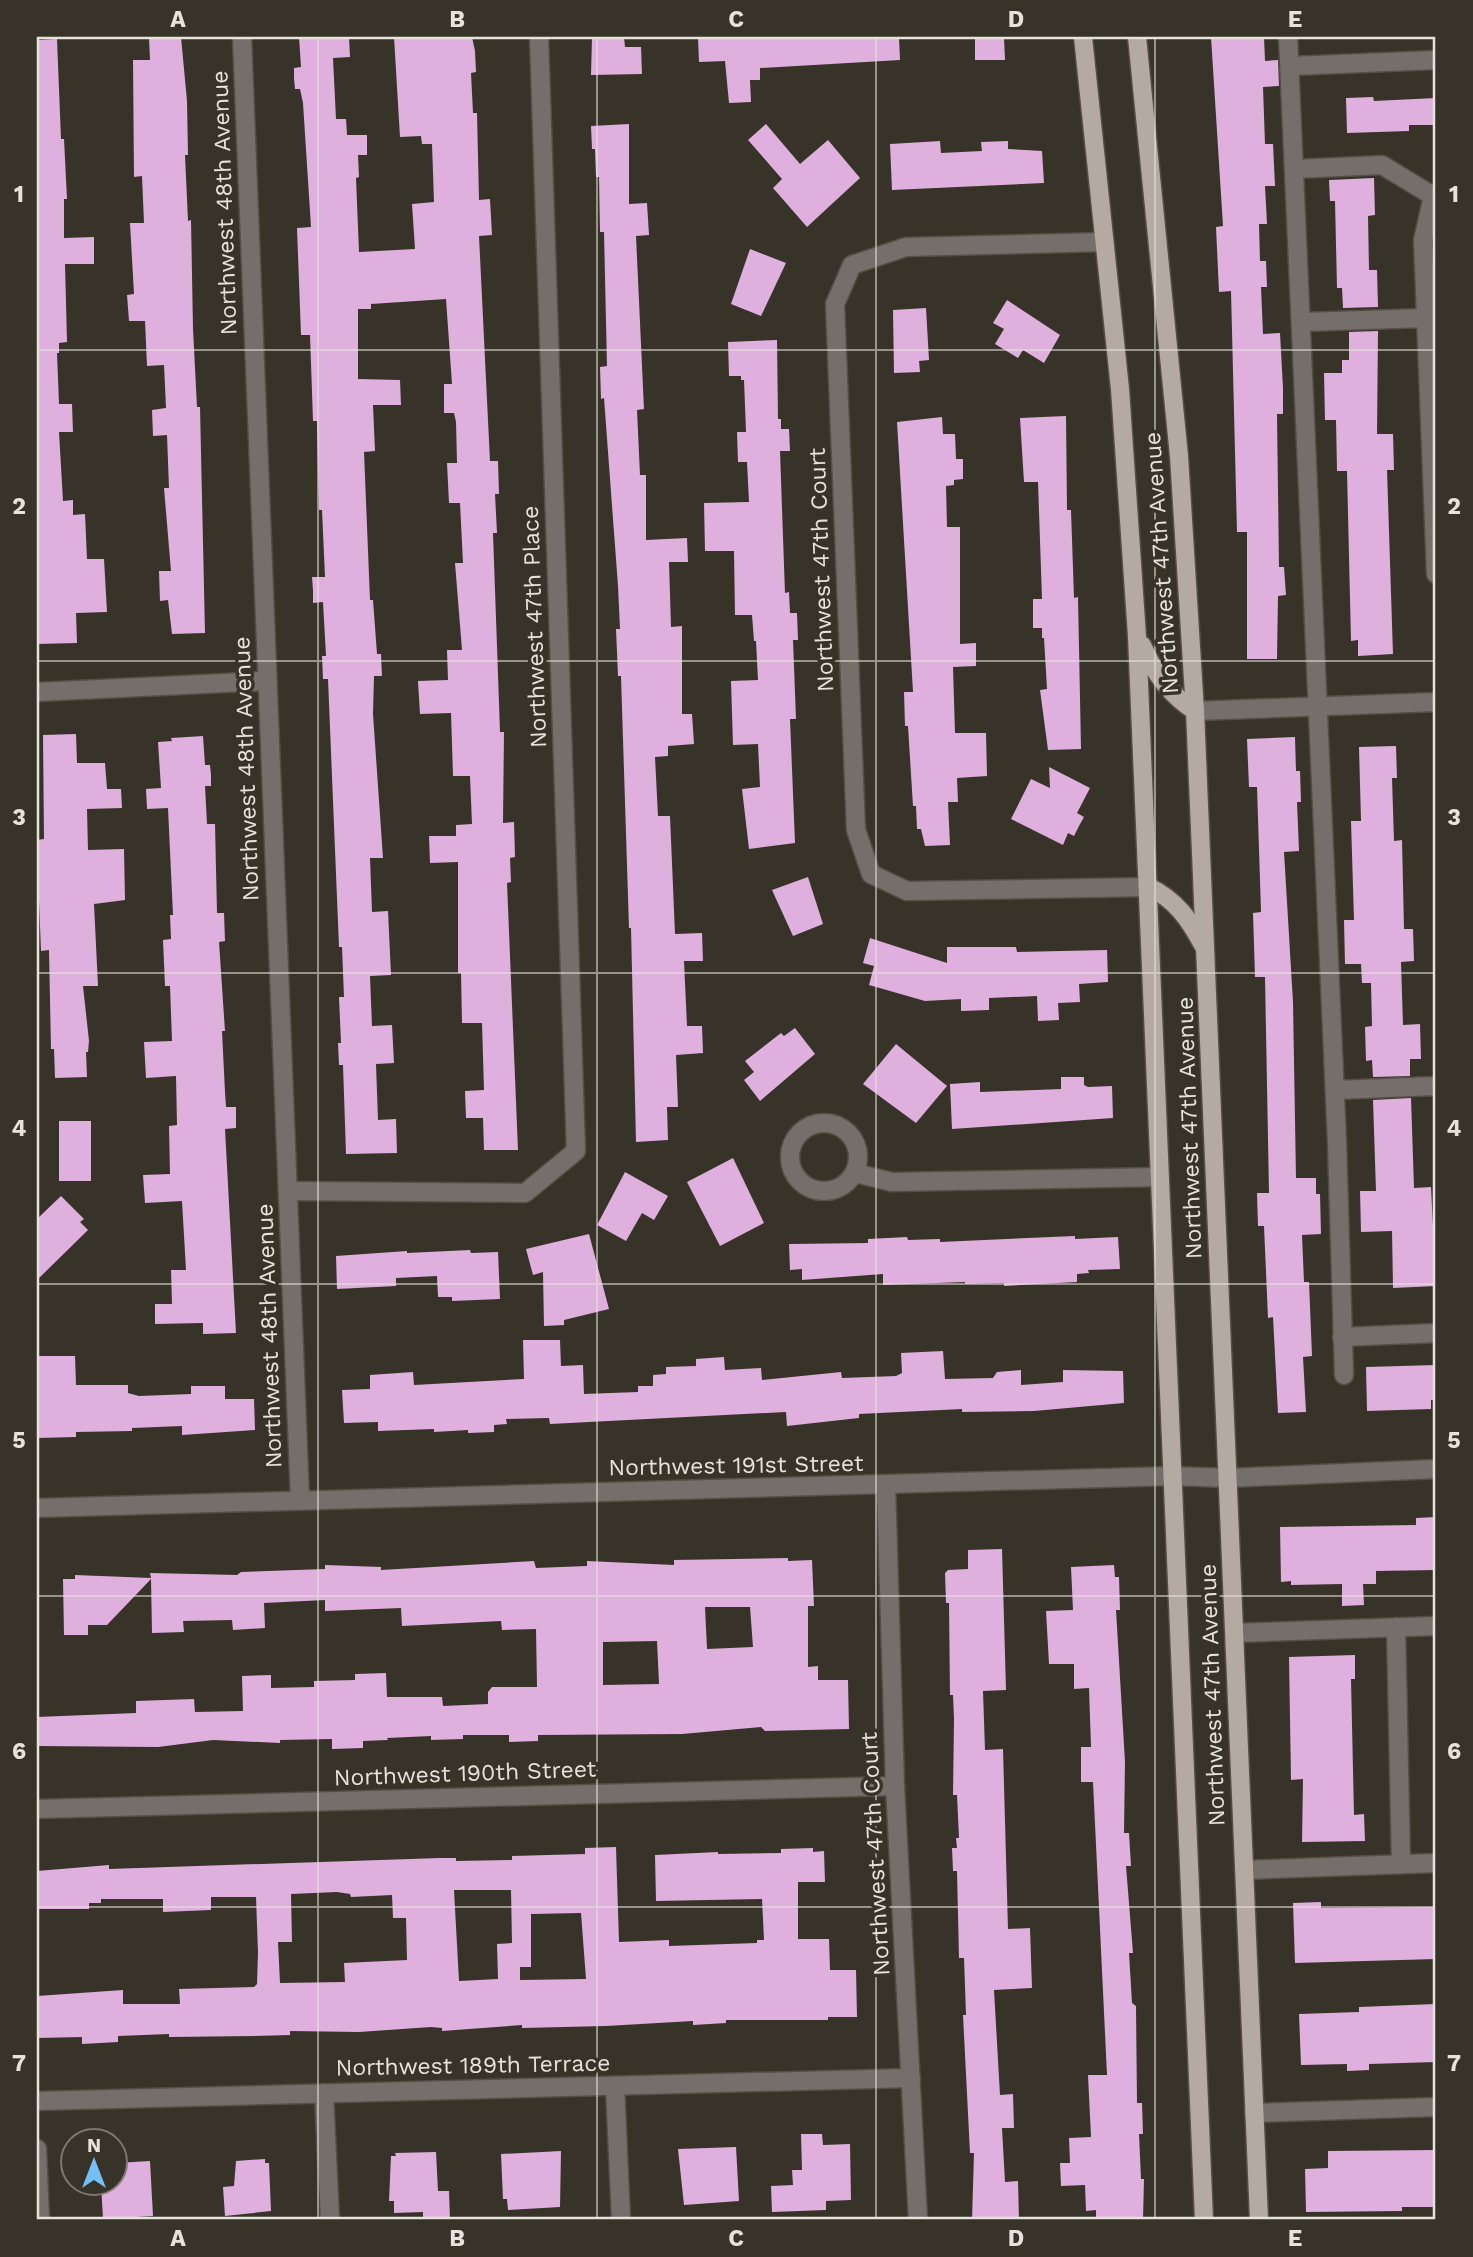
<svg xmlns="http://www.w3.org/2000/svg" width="1473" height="2257" font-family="'Work Sans',sans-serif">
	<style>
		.building { fill: #dfafde; fill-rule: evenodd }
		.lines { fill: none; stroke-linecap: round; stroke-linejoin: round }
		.minor-casing { stroke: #544f45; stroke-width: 21 }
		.major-casing { stroke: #544f45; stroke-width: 21 }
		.minor { stroke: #746f6b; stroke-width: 18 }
		.major { stroke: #b5aaa2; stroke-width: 18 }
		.grid { fill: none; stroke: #e6e3dc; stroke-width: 2; stroke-opacity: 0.55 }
		.labels { text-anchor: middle; stroke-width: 7; stroke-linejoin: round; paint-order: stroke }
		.street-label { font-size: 23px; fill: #e6e3dc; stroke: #383328 }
		.neatline { fill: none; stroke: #e6e3dc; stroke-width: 2.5 }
		.grid-label { font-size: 23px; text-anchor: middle; font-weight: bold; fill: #e6e3dc }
	</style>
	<rect width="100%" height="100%" fill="#383328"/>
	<g class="building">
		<path d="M181,37l6,64 1,54h-3l3,66 3,-1 2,109 4,78h3l5,226 -33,1 -4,-34 -8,1 -1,-30h12l-7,-83h5l-2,-53 -14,1 -1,-26 14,-2 -2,-43 -17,1 -2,-45h-16l-2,-26 7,-1 -4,-71h14l-2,-47 -8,1 -1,-117h17l-1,-22z"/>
		<path d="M299,37h50l1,20 -17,1 3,61h10l1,16h20v20h-9l1,22 -3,1 3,74 56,-3 -3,-45 22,-2 -2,-58h-10l-1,-8 -21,1 -6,-100h78l3,14 1,21 -5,1 2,40h4l2,87 11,-1 2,36 -13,1 11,225h8l1,33h-4l2,39h-4l7,199h4l-1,91 11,-1 1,35 -5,1 1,24 -4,1 11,267h-34l-1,-32h-17l-1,-27 19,-1 -2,-67h-20l-1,-50h-3v-111l-28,1 -1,-27h27v-11l16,-1 -2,-48h-17l-2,-63 -31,1 -2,-33 30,-1 -1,-30h15l-7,-87h8l-3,-60h-11l-2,-40h10l-1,-41 -2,-9h-10v-29h8l-6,-85 -75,5v5h-13v70l42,1 1,25h-28l2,46 -11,1 6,148h3l4,54h4l1,22h-8l-1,38 10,144h-13l2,54 16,-1 3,64 -21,1 2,50 20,-1 2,38 -18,1 2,56 18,-1 1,34 -51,1 -3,-89h-4l-1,-22h3l-2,-46h5l-2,-50h-3l-11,-268h-5l-1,-23h4l-3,-54 -10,1v-13l-1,-13h13l-3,-67h-3l-2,-89h-4l-3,-86h-9l-4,-107 14,-1 -8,-124 -3,-14h-5l-1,-11v-10l7,-1z"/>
		<path d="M592,37h32l1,10h16l1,27 -51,1z"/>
		<path d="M698,37h201l1,23 -140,8v12h-10l1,22 -22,1 -4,-42 -26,1z"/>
		<path d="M975,37h29l1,23h-30z"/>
		<path d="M1211,37h53l1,24 13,-1 1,26 -16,1 2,57h8l2,42h-10l2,38h-8l1,37h6l1,26h-6l2,47 17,-1 3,55v26h-6l2,153h5l2,28 -8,1 -1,63h-30v-127h-10l-6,-241 -12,1 -3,-65 7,-1z"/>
		<path d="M57,39l4,100h3l3,60h-3v39l30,-1v27h-29l2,78 -8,1v10h-2l2,51h13l1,28h-14l4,69 10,-1v15l12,-1 2,45h17l3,53 -31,1 1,30 -40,1v-604z"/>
		<path d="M1373,97l1,4 62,-3v27h-27v6l-62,2 -1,-35z"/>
		<path d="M629,124v80l18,-1 2,32 -13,1 8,173 -7,1 3,65h6v65l41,-2 1,24h-19l2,65 11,-1v88h10l2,30 -26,2v10l-13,1 3,59h12l5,118 27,-1 1,28h-19l3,65h15l1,27 -27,2 2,52h-11l1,33 -32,2 -5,-214h-2l-8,-252h-3l-2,-47h4l-2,-43 -14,-188 -3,1 -1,-32 7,-1 -3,-134h-4l-1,-55h-3l-1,-28h-3l-1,-23z"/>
		<path d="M766,124l34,40 28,-24 32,38 -53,49 -34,-39 9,-9 -34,-39z"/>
		<path d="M940,141l1,12 41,-2 -1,-9 27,-1v8l34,2 2,32 -152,7 -2,-46z"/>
		<path d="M1374,178l1,37 -7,1 1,54h8l1,37 -35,1 -1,-20h-5l-2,-87h-5l-1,-21z"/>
		<path d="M750,249l36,14 -25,53 -30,-12z"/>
		<path d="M1007,300l53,35 -16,28 -21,-13 -5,8 -23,-14 9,-15 -11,-6z"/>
		<path d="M926,308l3,52 -10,1 1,11 -26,1 -1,-63z"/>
		<path d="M1378,331l-1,103h16l1,36h-7l6,184 -35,2v-16l-7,1 -4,-170h-10l-1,-51h-11l-1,-47h18v-13h7v-28z"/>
		<path d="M777,340l1,79h3v10h8l1,22h-10l5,142 4,-1 1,21h7l1,27h-5l3,79h-6l5,124 -46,6 -7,-60 18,-2 -2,-43 -25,1 -2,-64 27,-1 -2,-39h-2l-2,-26h-17l-1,-64h-29l-1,-48 45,-1 -2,-40h-9l-1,-30h9l-2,-52h-3v-4h-12l-1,-34z"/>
		<path d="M1066,416l1,94h4l3,88 4,-1 3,152 -33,1 -8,-60 7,-1 -3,-51h-2v-10h-9v-29h9l-4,-117h-14l-4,-64z"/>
		<path d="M942,417l1,17h12l1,25h7v20l-9,1v5l-8,1 1,41h13v117l16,-1v23l-23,1 2,66h31l1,43 -30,2 1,24h-10l2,43 -25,1 -4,-17h-4l-1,-23h-3l-5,-80h-3l-1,-34h9l-16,-270z"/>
		<path d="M76,734l1,29h28l2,26h14l1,19 -35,1 1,41 36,-1 1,51 -31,4 4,82h-15l6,55 -1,11h-2l1,25 -32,1 -1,-29h-3l-2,-99 -8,1 -4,-102v-9l7,-1 -1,-104z"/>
		<path d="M203,736l2,29h5l1,10v11h-6l2,38h8l2,89h7l1,28 -6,1 6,89h-3l3,61 1,15h10v21l-11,1 11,204 -33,1v-11l-48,1v-20h17l-1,-34h15l-4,-69 -37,2 -2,-28 27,-1 -1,-48 8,-1 -1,-49 -30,2 -2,-36 28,-1 -2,-55h-5l-2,-46 8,-1 -1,-24h3l-5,-107 -21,1 -1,-20 15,-1 -3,-46 14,-1 -1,-3z"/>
		<path d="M1295,737l1,34h4l1,31h-4l2,49 -15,1 9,150 3,176h20v16h4l1,40 -19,1 2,47h5l3,74 -9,1 3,55 -28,1 -5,-96 -5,1 -4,-92h-6l-1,-33h12l-4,-216h-10l-2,-64 8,-1 -4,-125h-8l-2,-48z"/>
		<path d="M1396,746l1,32h-5l2,63 8,-1 2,89h9l1,32 -13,1 2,63 17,-1 1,35h-11v17l-37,1 -1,-17 -6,1 -1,-34 7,-1 -1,-43h-9l-1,-19h-16l-1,-44h10l-3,-99h10l-2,-74z"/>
		<path d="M1049,767l41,21 -13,25 7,4 -5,9 -5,10 -6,-3 -5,12 -52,-26 20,-40 19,9z"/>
		<path d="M808,877l15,47 -30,12 -21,-46z"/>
		<path d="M870,938l77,25v-16h69l1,5 90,-2 1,32 -29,2 1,18 -22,1 1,17 -21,1 -1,-25 -48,2v12l-28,1v-12l-36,2 -56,-16 5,-19 -11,-3z"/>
		<path d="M795,1028l20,26 -55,47 -16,-21 10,-8 -9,-11 36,-28 3,3z"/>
		<path d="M896,1044l51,42 -31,37 -53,-39z"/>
		<path d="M1061,1077h23v8l4,2 24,-1 1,32 -161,11 -2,-45 30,-2v10l81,-3z"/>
		<path d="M1411,1098l3,90 17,-1 5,99 -43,2 -1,-57 -31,1 -1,-41h16l-3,-91z"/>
		<rect x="59" y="1121" width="32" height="60"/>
		<path d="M733,1158l31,65 -44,23 -33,-64z"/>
		<path d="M625,1172l43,24 -14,24 -12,-7 -16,28 -29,-16z"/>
		<path d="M61,1196l23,23 -4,3 8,8 -51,50v-61z"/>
		<path d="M589,1234l20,75 -45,11v5l-20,1 -1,-54 -10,3 -7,-26z"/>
		<path d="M1075,1236v3l43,-2 2,32 -32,1 1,3 -12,1v8l-73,4v-3l-39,1v-2l-82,3v-11l-81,6v-11l-12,1 -1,-26 79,-1v-4l39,-2 1,3 32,-1v3z"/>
		<path d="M470,1250l1,3 27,-1 2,47 -48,2v-4h-14l-1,-21 -41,2v8l-59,3 -1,-33 71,-5v2z"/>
		<path d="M523,1340h37l1,26 22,-1 1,29 54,-2v-6h15v-11l13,-1v-7l30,-1v-7l28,-2 1,13 36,-2 1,12 79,-8 1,6 54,-2 6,-3 -1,-20 42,-2 2,28 48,-1 4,-6 24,-2v15l42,-3v-12l60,1 1,32 -90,8 -72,1v-3l-103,5v4l-72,8 -1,-14 -236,12 -1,-6 -43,1 1,5 -13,1v7l-26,1v-3l-34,2v-3l-56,2v-9l-34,1 -2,-33 28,-1v-14l43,-3 1,13 110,-6z"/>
		<path d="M37,1356h38l1,29h52v8l11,3 52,-2v-8h34v13h29l1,31 -73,5v-9l-50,2v3l-56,1v5l-39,1z"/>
		<path d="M1436,1365v35h-5v9l-64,2 -1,-44z"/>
		<path d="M1436,1517v53l-60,1v13h-13l1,21 -22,1v-22l-51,1v-4l-10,1 -1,-55 136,-2v-7z"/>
		<path d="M1002,1549l4,141 -23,1 2,59 18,-1 5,180 22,-1 2,60 -38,2 6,105 13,-1 1,34h-12l3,54 13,-1 1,39h-47l2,-67h-4l-7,-138h3l-2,-57h-5l-2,-87h-4l-1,-23h5l-1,-10h3l-2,-43h-4l1,-76 -1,-24h-3l-1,-92h-3l-1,-30 3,-3 20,-1v-19z"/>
		<path d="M788,1558v3l24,-1 2,46h-6v61l10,-1v14h30l1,49 -84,2 -4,-4 -79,7 -144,1v6l-29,1v-7h-46v4l-32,1v-4l-44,2 1,2 -25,1v7l-31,1v-10l-52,1v3l-67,-3 -55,7 -121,-1v-29l99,-4v-12l58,-2 1,13 48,-1 -1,-35 29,-1v13l43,-1v-6l41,-1v-6l31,-1 1,24h55l1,9 45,-2v-12l4,-5h45l-1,-58 -34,1 -1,-9 -99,5 -1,-18 -76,3v-11l-61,3 1,25 -32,2 -1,-10 -49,1 1,11 -32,1 -1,-54 -44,46h-19v10h-24l-1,-56h12v-4l76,3 -1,-5 87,2 4,-3 84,-3v-4l56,2v3l153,-9 2,7 51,-2v-5l87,4v-5zM705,1607h45l3,40 -46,2zM657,1641l2,43 -56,1v-43z"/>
		<path d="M1114,1565l1,12h4l1,33h-4l9,152 -1,71h5l2,33h-5l7,87h-4l3,50 4,3 1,97h5l1,31h-4l2,45h3l-1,41h-47v-10l-10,1 -1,-26 -24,1 -1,-23h10l-1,-25 22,-1 -3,-62h19l-14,-293h-12v-35h10l-2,-59 -15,1v-25h-25l-3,-53 27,-1 -2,-43z"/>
		<path d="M1355,1655v24h-4l3,136 10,-1 1,27 -63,1 1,-63 -12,1 -2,-123z"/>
		<path d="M616,1847l3,95 50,-2v6l88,-3v-3h7l-2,-41 -106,2 -1,-46 63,-3v2l63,-1v-4l32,-1v4l11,-1 1,31h-27v57h31l1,31h26l1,47h-29v3h-102v3l-33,2v-4l-87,5 -84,2v-3l-80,6v-3l-11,-1 -72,5 -69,-1v4l-35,1 -86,1v-3l-51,2v6l-36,2v-7l-45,1v-42l86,-6v14h57l-1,-15 75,-2 3,-3 1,-31 -2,-56h-45v13l-48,2v-13h-62v4h-12v6h-52v-38l72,-6v4l331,-11h16v3l56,-1v-4l73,-2v-6zM454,1890h57l1,53 -15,1 1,35 -39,2zM337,1892l13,2 1,3 41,-2 1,23h13l1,42 -63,3 1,19 -65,1 -2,-41h14l-1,-48zM581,1913l5,66 -66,1v-13h11v-53z"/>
		<path d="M1321,1902v6l115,-1v52l-141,4 -2,-60z"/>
		<path d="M1436,2004v58l-67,2v6l-22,1v-7l-46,1 -2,-51 60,-2v-5z"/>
		<path d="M801,2134h21l1,11 27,-1 1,56 -25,1v9l-54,2 -1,-26 22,-1 -1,-15h10z"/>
		<path d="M736,2147l3,54 -55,4 -6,-56z"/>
		<path d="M1436,2150v57h-34v4l-96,1 -1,-43 23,-1v-17z"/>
		<path d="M561,2151l-1,56 -52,3 -1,-11h-4l-2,-45z"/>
		<path d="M436,2152l2,39h11l1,29h-27v-8l-29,1v-12h-5l2,-45h5l-1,-3z"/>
		<path d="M265,2159v4h4l2,48 -46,5 -2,-29 11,-1 2,-25z"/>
		<path d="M150,2161l3,55 -50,3 -2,-36h15v-20z"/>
	</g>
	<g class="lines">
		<defs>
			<g id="minor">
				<path d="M242,37l58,1463"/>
				<path d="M1288,37l49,1105 7,233"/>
				<path d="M1291,66l145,-6"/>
				<path d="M1295,169l87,-4 51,31"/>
				<path d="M1436,194l-3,2 -10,44 13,334"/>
				<path d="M1104,242l-198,5 -54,18 -17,39 21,526 15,44 36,17 242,-4"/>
				<path d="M1303,322l123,-4"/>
				<path d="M37,692l230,-11"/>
				<path d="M1195,711l241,-9"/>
				<path d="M1335,1090l101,-4"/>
				<circle cx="824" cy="1157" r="34"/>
				<path d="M855,1173l37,9 268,-5"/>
				<path d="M288,1191l237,2 51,-42 -37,-1114"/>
				<path d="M1342,1337l94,-4"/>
				<path d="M886,1485l9,301 23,434"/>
				<path d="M37,1508l1136,-32 54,2 209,-9"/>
				<path d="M1396,1627l5,237"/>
				<path d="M1235,1633l201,-7"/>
				<path d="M37,1809l858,-23"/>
				<path d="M1244,1870l192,-7"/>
				<path d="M615,2086l6,134"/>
				<path d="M324,2093l6,127"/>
				<path d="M37,2101l874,-23"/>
				<path d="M1254,2113l182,-6"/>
				<path d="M37,2149l3,71"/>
			</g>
			<g id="major">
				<path d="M1083,37l37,352 17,247 67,1584"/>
				<path d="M1137,37l42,419 16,255 64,1509"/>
				<path d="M1142,645c12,28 28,50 53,66"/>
				<path d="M1149,887c27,13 40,32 54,58"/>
			</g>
		</defs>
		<use href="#minor" class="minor-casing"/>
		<use href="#major" class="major-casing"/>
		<use href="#minor" class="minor"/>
		<use href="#major" class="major"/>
	</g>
	<path class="grid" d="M318,37v2183M597,37v2183M876,37v2183M1155,37v2183M37,350h1399M37,661h1399M37,973h1399M37,1284h1399M37,1596h1399M37,1907h1399"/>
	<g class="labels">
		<g class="street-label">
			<text transform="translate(224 203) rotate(-92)" y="8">Northwest 48th Avenue</text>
			<text transform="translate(1161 563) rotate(-94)" y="8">Northwest 47th Avenue</text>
			<text transform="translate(821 570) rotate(-92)" y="8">Northwest 47th Court</text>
			<text transform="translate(534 627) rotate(-92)" y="8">Northwest 47th Place</text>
			<text transform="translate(246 769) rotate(-92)" y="8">Northwest 48th Avenue</text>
			<text transform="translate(1189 1128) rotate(-92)" y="8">Northwest 47th Avenue</text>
			<text transform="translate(269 1336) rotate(-92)" y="8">Northwest 48th Avenue</text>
			<text transform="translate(736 1465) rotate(-1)" y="8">Northwest 191st Street</text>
			<text transform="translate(1212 1695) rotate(-92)" y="8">Northwest 47th Avenue</text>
			<text transform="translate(465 1773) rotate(-2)" y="8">Northwest 190th Street</text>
			<text transform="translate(875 1854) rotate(-93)" y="8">Northwest 47th Court</text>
			<text transform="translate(473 2065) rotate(-1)" y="8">Northwest 189th Terrace</text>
		</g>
	</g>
	<rect width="1473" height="2257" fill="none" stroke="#383328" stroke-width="77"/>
	<g transform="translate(94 2162)"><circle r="33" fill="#383328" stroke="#7e7970" stroke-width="2"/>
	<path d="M0-5L12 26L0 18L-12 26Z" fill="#74c0f6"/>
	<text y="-10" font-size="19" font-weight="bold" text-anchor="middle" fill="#e6e3dc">N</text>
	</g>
	<rect x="38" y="38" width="1396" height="2180" class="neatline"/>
	<g class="grid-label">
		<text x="178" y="27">A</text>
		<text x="457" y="27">B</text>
		<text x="736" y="27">C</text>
		<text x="1016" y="27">D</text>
		<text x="1295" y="27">E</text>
		<text x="19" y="202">1</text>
		<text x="1454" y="202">1</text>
		<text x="19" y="514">2</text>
		<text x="1454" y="514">2</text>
		<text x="19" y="825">3</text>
		<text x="1454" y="825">3</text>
		<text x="19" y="1136">4</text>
		<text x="1454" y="1136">4</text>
		<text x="19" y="1448">5</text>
		<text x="1454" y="1448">5</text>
		<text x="19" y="1759">6</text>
		<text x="1454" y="1759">6</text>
		<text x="19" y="2071">7</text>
		<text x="1454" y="2071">7</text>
		<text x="178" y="2246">A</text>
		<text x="457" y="2246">B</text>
		<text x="736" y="2246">C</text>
		<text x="1016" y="2246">D</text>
		<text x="1295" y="2246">E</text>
	</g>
</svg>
